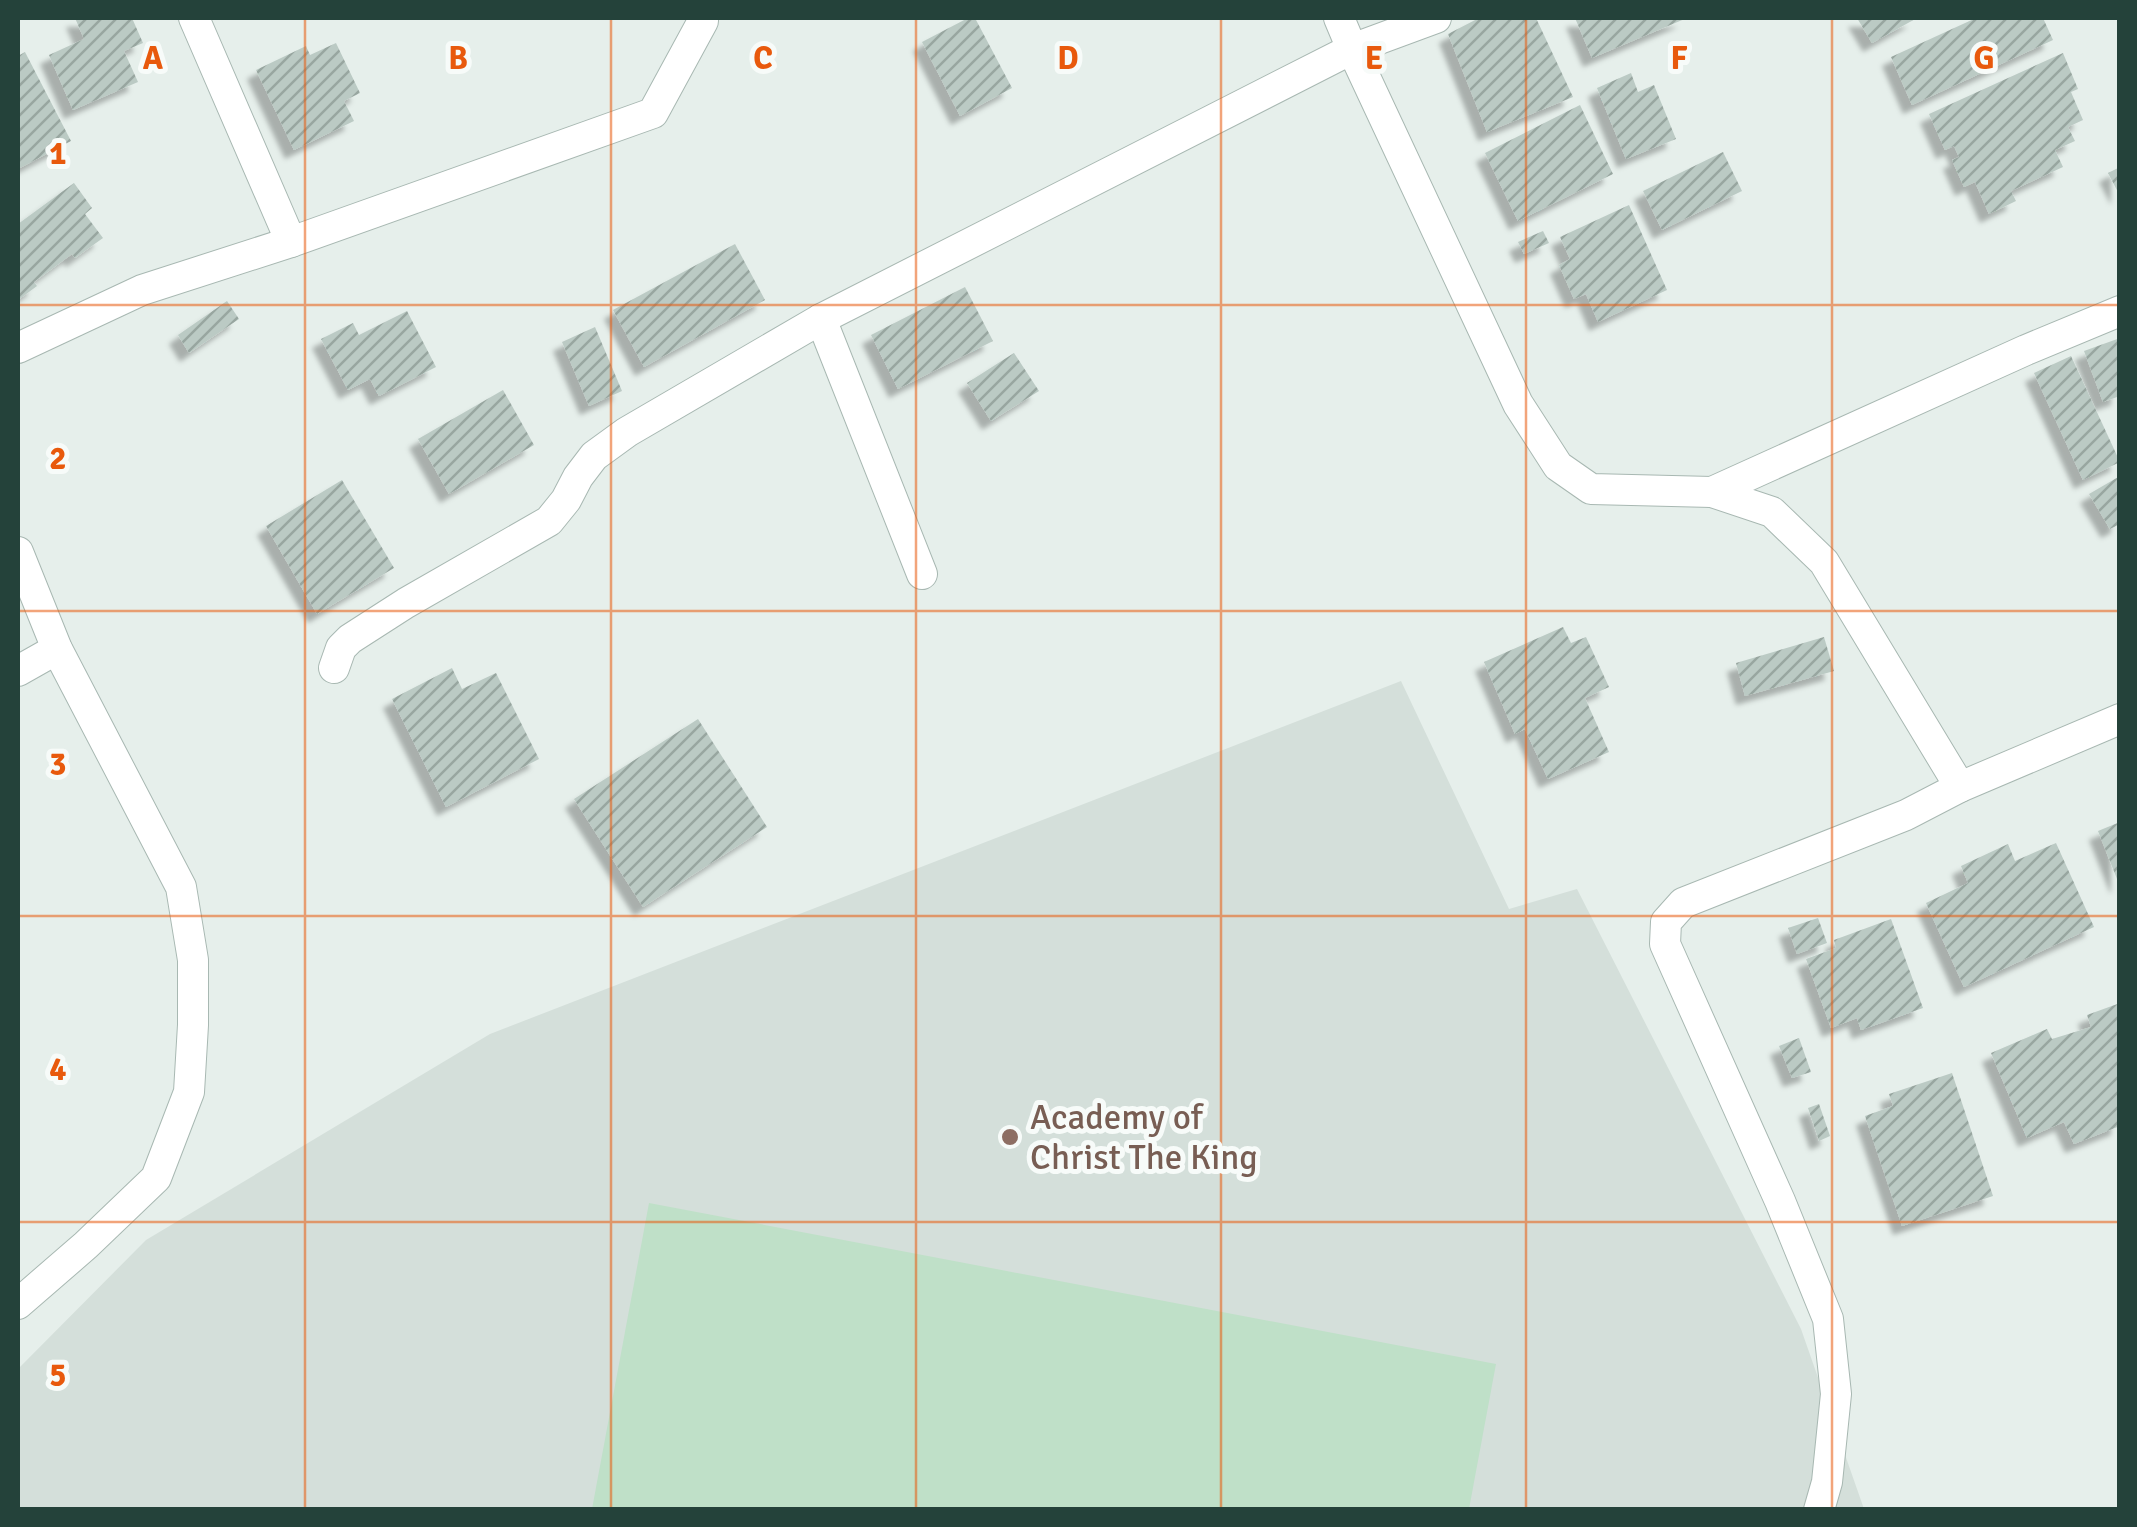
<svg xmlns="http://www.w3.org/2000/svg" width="2137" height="1527" font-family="Signika,sans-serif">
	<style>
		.built { fill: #d4dfda }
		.pitch { fill: #bfe0c8 }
		.building { fill: url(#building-hatch); filter: url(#shadow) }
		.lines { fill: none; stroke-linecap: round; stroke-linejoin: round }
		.street-casing { stroke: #a8b8b2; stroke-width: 32 }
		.street { stroke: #fff; stroke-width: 30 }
		.grid { fill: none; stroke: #e8590c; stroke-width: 2.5; stroke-opacity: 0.55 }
		.education-dot { fill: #8d6e63; stroke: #f7fbf9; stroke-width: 4 }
		.labels { text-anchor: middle; stroke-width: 10; stroke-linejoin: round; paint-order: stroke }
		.education-label { font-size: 35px; fill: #785e54; stroke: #f7fbf9; text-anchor: start }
		.grid-label { font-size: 32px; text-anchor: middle; font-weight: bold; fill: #e8590c; stroke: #f7fbf9; stroke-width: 10; stroke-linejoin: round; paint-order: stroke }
	</style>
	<defs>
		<pattern id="building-hatch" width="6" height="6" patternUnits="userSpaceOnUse" patternTransform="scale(2.5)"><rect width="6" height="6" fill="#bbcac4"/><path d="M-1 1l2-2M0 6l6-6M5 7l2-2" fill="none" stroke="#98a6a0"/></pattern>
		<filter id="shadow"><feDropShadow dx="-9" dy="9" stdDeviation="2.5" flood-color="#0004"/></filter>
	</defs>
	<rect width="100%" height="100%" fill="#e6efeb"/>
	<path class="built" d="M1401,681l108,228 68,-20 224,440 63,180 -1846,1v-141l128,-129 344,-206z"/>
	<path class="pitch" d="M649,1203l847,161 -27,145h-877z"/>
	<g class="building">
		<path d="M75,18h57l11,25 -19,8 14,31 -65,28 -24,-55 35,-16z"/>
		<path d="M968,18h7l37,70 -52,28 -38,-74z"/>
		<path d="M1479,18h57l37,79 -86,35 -39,-98z"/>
		<path d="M1575,18h112l-95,40z"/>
		<path d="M1857,18h60l-45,25z"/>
		<path d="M1976,18h67l10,22 -141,65 -21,-48z"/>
		<path d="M336,43l24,50 -16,8 10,20 -60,29 -38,-80 50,-24 4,9z"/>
		<path d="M25,52l46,89 -53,28v-113z"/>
		<path d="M2063,53l15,36 -7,3 12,28 -15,7 7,14 -20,9 8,17 -52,24 5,10 -27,13 -14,-32 -11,5 -12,-27 7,-3 -5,-11 -9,4 -16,-36z"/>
		<path d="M1631,73l7,19 16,-7 22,54 -50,20 -29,-71z"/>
		<path d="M1580,105l33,69 -95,47 -33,-68z"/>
		<path d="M1723,152l19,39 -80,39 -19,-39z"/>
		<path d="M2120,167v29l-12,-23z"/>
		<path d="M74,183l18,25 -7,6 18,24 -28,20 -3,-4 -38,28 3,4 -19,14v-76z"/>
		<path d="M1629,205l38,85 -69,32 -12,-28 -12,5 -15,-34 11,-6 -10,-22z"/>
		<path d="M1543,231l6,12 -25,11 -6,-12z"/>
		<path d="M735,244l30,56 -121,67 -31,-57z"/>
		<path d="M965,287l28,54 -95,48 -27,-54z"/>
		<path d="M227,301l12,18 -50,34 -11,-18z"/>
		<path d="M407,311l29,56 -57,29 -9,-17 -22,11 -27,-51 32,-16 6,12z"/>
		<path d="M595,327l27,64 -33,15 -27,-64z"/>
		<path d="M2120,338v58l-17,6 -19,-51z"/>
		<path d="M1014,353l25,38 -48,30 -24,-38z"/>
		<path d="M2071,356l49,106 -37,18 -49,-107z"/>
		<path d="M503,390l31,55 -85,49 -31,-55z"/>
		<path d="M2120,476v48l-10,5 -21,-35z"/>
		<path d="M342,480l52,88 -77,46 -51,-88z"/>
		<path d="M1563,627l8,16 15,-6 23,50 -24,11 24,54 -61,27 -23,-50 -10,5 -31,-72z"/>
		<path d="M1824,637l10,34 -89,25 -9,-33z"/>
		<path d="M452,668l10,21 34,-16 43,86 -93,48 -54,-108z"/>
		<path d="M698,719l69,108 -124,80 -69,-108z"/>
		<path d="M2120,822v62h-1l-21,-53z"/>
		<path d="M2056,843l38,84 -130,60 -38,-84 42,-20 -7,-17 47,-22 7,17z"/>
		<path d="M1818,918l9,25 -30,11 -9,-26z"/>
		<path d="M1891,919l32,89 -62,22 -4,-12 -26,10 -25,-69 30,-11 -2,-8z"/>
		<path d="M2120,1003v123l-46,18 -10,-22 -37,16 -36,-85 56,-24 5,10 39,-12 -4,-12z"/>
		<path d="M1799,1038l12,34 -19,6 -13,-32z"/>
		<path d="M1952,1073l41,123 -91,30 -37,-110 28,-10 -4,-12z"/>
		<path d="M1819,1104l11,32 -11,5 -11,-33z"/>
	</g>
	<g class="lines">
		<defs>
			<g id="street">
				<path d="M194,18l97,224"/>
				<path d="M1339,18l13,31 166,355 40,62 33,23 121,3 60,20 52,50 136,225 -54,28 -223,88 -17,19 -1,22 115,257 48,118 8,75 -9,88 -8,28"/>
				<path d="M821,319l101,255"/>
				<path d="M18,348l124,-58 149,-48 362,-129 50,-92v-3"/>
				<path d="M1712,492l314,-142 94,-39"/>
				<path d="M18,552l39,97 124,238 12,73v65l-4,67 -33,86 -70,67 -68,59"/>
				<path d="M334,668l7,-20 9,-9 56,-36 143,-82 17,-21 12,-23 16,-21 33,-24 194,-113 531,-270 84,-31"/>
				<path d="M18,671l39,-22"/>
				<path d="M1960,787l160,-68"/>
			</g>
		</defs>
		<use href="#street" class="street-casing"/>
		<use href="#street" class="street"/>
	</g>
	<path class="grid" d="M305,18v1492M611,18v1492M916,18v1492M1221,18v1492M1526,18v1492M1832,18v1492M18,305h2102M18,611h2102M18,916h2102M18,1222h2102"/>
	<circle class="education-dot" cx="1010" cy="1137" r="10"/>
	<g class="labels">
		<g class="education-label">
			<text x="1030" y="1129">Academy of<tspan x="1030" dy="40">Christ The King</tspan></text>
		</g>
	</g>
	<g class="grid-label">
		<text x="153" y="69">A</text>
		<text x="458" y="69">B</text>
		<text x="763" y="69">C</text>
		<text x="1068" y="69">D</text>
		<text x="1374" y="69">E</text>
		<text x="1679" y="69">F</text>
		<text x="1984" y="69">G</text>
		<text x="58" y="164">1</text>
		<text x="58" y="469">2</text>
		<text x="58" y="775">3</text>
		<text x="58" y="1080">4</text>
		<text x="58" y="1386">5</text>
	</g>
	<rect width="2137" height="1527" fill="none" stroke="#24423a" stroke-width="40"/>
</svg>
